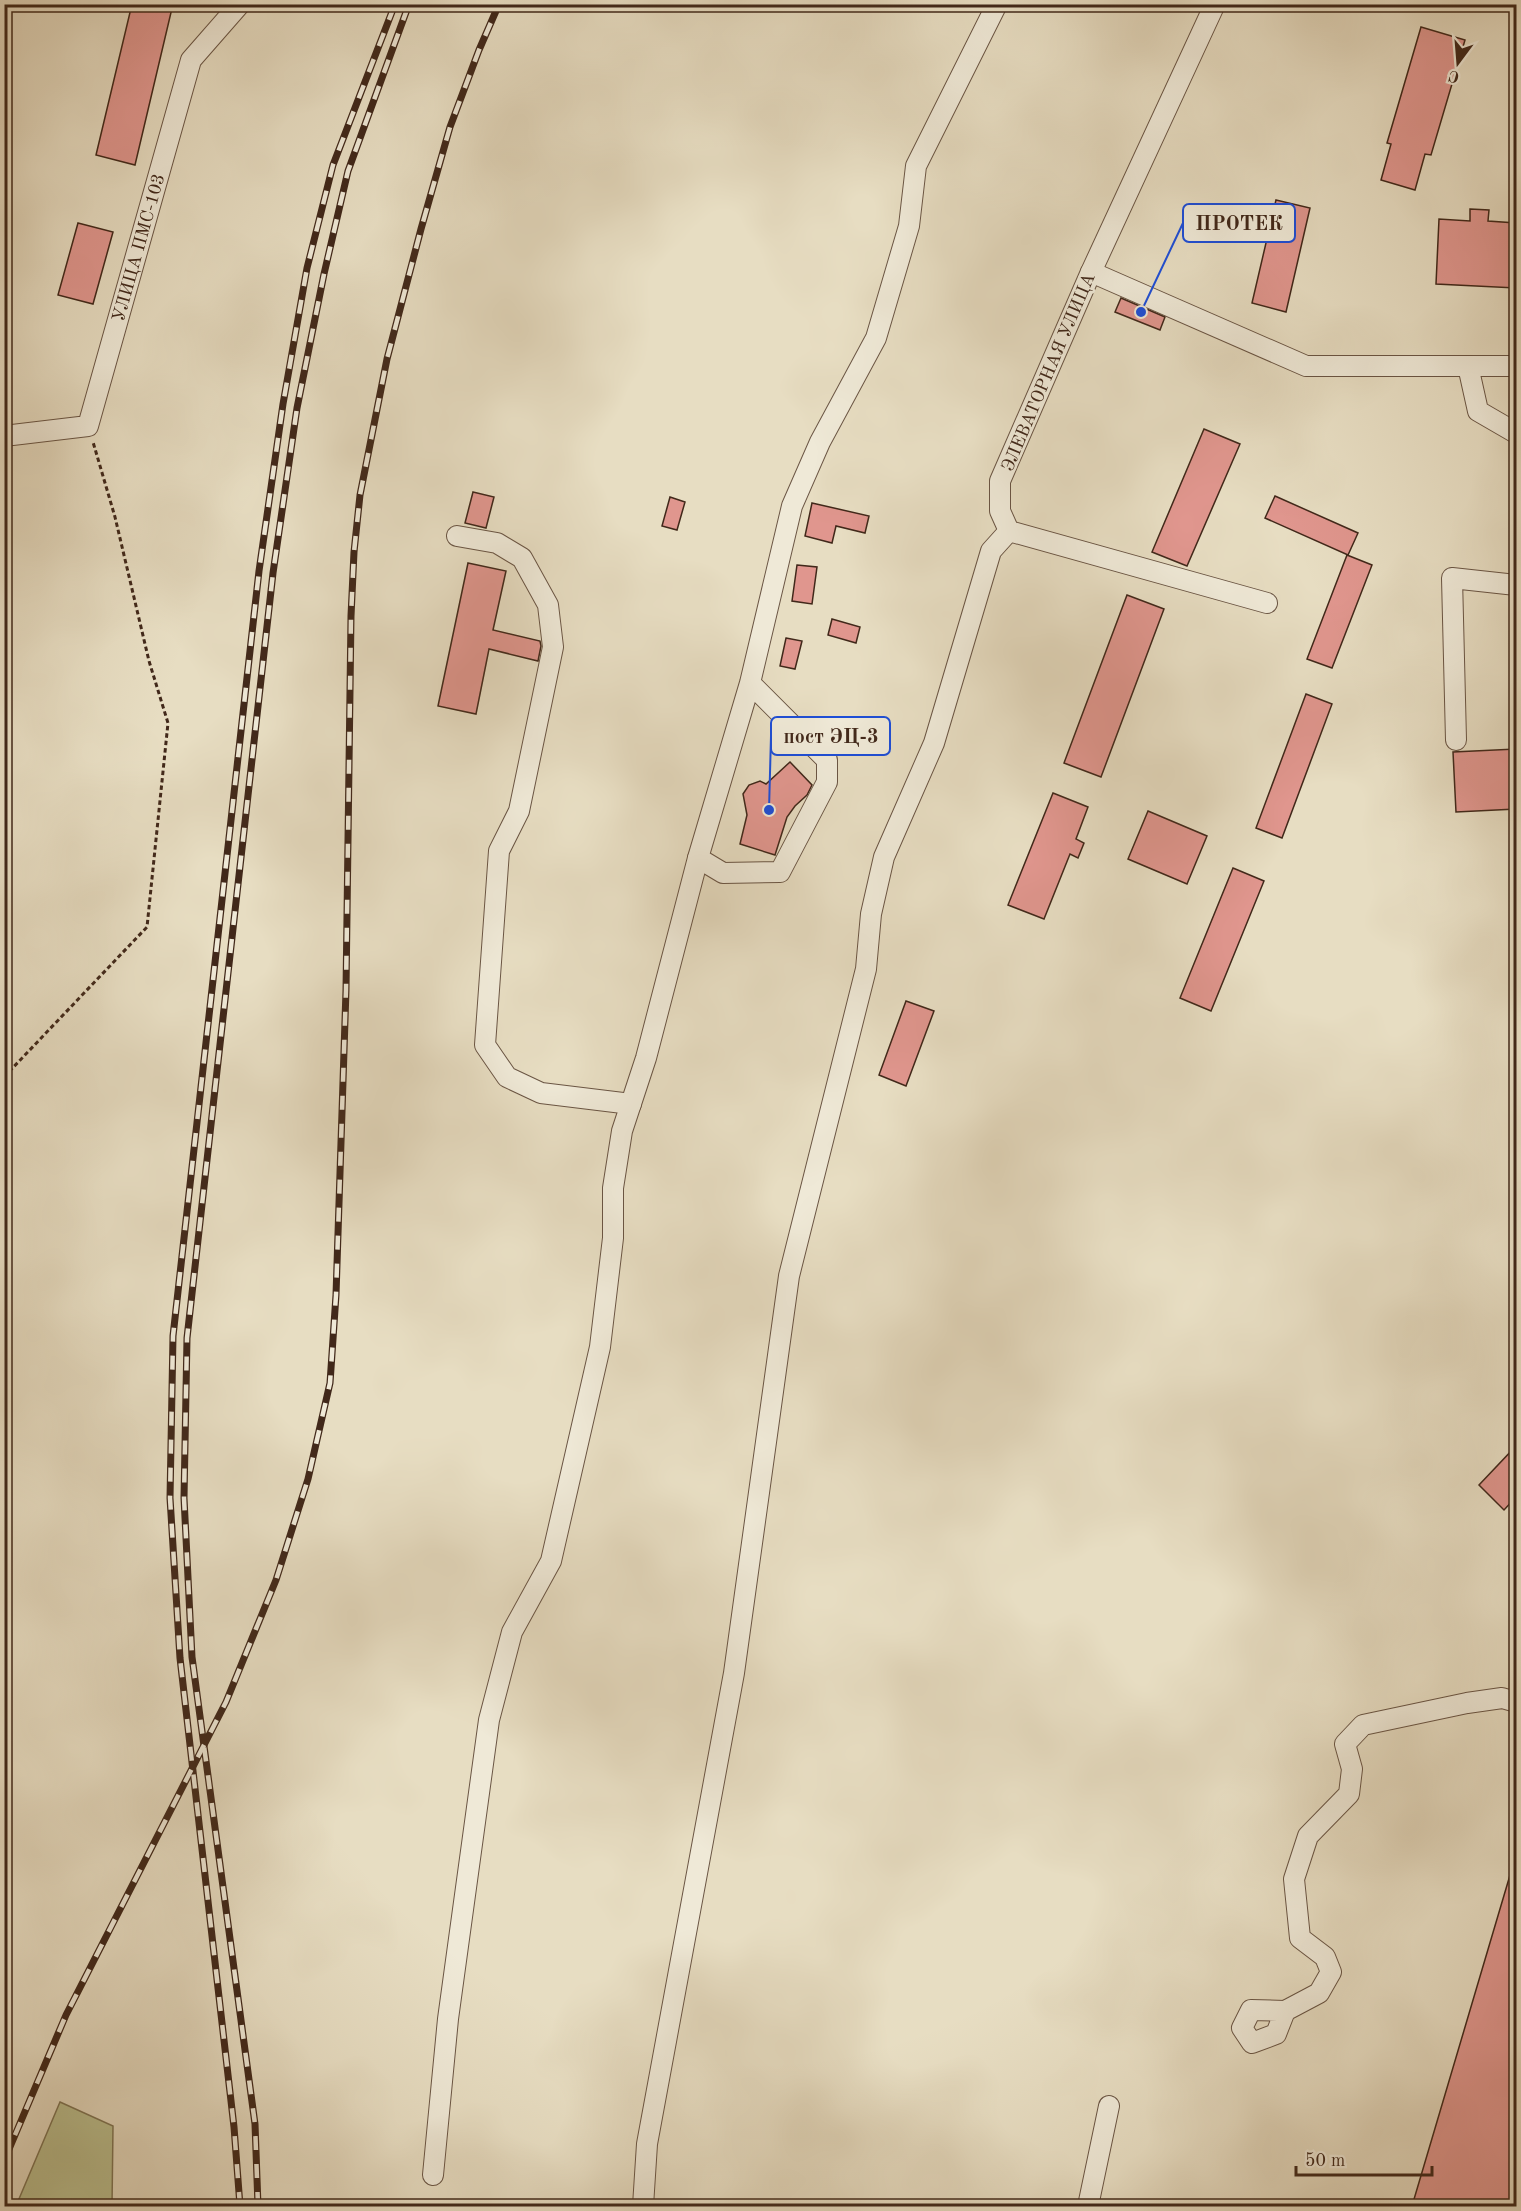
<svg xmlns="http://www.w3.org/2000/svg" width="1521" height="2211" font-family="'Old Standard TT',serif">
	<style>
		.green { fill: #babf8f; stroke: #7e7454; stroke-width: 1.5 }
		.building { fill: #e0968e; stroke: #41281a; stroke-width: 1.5 }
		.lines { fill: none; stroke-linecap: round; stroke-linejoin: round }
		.minor-casing { stroke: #6a5544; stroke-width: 22 }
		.path { stroke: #41281a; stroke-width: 3; stroke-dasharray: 4.5 3; stroke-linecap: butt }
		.minor { stroke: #efe9d7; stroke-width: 20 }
		.rail-casing { stroke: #41281a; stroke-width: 7 }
		.rail { stroke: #efe9d7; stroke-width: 4.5; stroke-dasharray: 14; stroke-linecap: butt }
		.labels { text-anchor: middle; stroke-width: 4.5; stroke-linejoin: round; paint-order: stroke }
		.street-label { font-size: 18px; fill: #41281a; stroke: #efe9d7 }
		.leader { fill: none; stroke: #1d4ed8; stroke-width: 2 }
		.callout-dot { fill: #1d4ed8; stroke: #efe9d7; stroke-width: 2 }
		.callout { fill: #efe9d7; stroke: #1d4ed8; stroke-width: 2 }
		.callout-label { font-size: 20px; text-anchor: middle; font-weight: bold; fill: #41281a }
	</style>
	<rect width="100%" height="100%" fill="#e7ddc2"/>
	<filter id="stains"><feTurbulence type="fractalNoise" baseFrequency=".00333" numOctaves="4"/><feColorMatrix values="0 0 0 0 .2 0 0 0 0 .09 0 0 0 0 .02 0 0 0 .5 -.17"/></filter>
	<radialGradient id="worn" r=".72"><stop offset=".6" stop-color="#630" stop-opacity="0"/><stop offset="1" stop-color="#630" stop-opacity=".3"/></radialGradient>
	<path class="green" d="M60,2102l53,24 -1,80h-96z"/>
	<g class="building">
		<path d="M132,4h41l-38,161 -39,-10z"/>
		<path d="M1421,27l44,13 -34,115 -6,-1 -10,36 -34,-10 10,-36 -4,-1z"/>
		<path d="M1276,200l34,8 -24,104 -34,-9z"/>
		<path d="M1470,209l19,1 -1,11 28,2v65l-80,-4 3,-65 31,2z"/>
		<path d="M78,223l35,9 -20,72 -35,-9z"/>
		<path d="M1121,298l44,19 -5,13 -45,-18z"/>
		<path d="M1204,429l36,15 -53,122 -35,-14z"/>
		<path d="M473,492l21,5 -8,31 -21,-5z"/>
		<path d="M1275,496l83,37 -10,22 -83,-37z"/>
		<path d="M670,497l15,5 -8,28 -15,-4z"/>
		<path d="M812,503l57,13 -4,17 -29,-7 -4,17 -27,-7z"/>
		<path d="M1347,555l25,10 -40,103 -25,-9z"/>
		<path d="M468,563l38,8 -13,59 47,11 1,5 -3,15 -49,-12 -13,65 -38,-8z"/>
		<path d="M797,565l20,2 -5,37 -20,-3z"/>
		<path d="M1127,595l37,14 -63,168 -37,-14z"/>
		<path d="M832,619l28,8 -4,16 -28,-8z"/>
		<path d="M786,638l16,3 -7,28 -15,-3z"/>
		<path d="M1306,694l26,10 -50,134 -26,-10z"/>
		<path d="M1516,749v60l-60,3 -3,-60z"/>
		<path d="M790,762l22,23 -5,10 -12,11 -8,11 -12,38 -35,-11 7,-29 -4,-21 6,-9 11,-4 6,3z"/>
		<path d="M1053,793l35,14 -12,32 8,4 -6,15 -8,-4 -26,65 -36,-14z"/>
		<path d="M1148,811l59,25 -20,48 -59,-25z"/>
		<path d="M1233,868l31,13 -53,130 -31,-13z"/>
		<path d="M906,1001l28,10 -28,75 -27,-11z"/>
		<path d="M1516,1446v51l-12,13 -25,-25z"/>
		<path d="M1513,1865l3,1v340h-104z"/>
	</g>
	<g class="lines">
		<defs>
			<g id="minor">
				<path d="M1215,4l-124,268 -91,209v30l9,20 258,72"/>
				<path d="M1091,272l215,94h210"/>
				<path d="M1468,366l10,45 38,22"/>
				<path id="s1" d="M4,436l84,-10 103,-366 49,-56"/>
				<path d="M457,536l40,7 25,15 26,47 5,42 -34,164 -20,40 -14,194 22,32 34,16 90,11"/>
				<path d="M750,683l77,77v22l-47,90 -57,1 -25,-15 52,-175 42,-177 28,-64 56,-104 33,-112 7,-60 81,-162"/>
				<path d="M1456,740l-4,-162 64,7"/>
				<path d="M1285,2011l-9,23 -24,9 -10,-15 9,-18 34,1 34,-18 12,-21 -6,-15 -25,-19 -6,-59 14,-43 41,-42 3,-25 -7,-25 18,-19 104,-22 35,-5 14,4"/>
				<path d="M433,2175l15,-156 41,-299 23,-88 39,-71 49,-214 13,-109v-50l9,-57 24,-73 52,-200"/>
				<path d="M643,2206l4,-62 87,-471 55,-397 77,-307 5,-55 13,-57 50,-114 57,-192 18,-20"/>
				<path d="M1088,2206l21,-100"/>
			</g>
		</defs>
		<use href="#minor" class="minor-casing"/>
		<path class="path" d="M4,1077l143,-150 21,-204 -19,-62 -34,-144 -22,-75"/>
		<use href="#minor" class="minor"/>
		<defs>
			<g id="rail">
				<path d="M4,2161l62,-146 160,-313 50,-122 32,-101 22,-96 6,-88 10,-305 5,-374 3,-64 6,-57 27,-136 34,-130 29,-102 29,-77 20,-46"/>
				<path d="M240,2206l-6,-79 -54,-469 -10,-160 3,-162 86,-765 24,-167 24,-136 26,-103 62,-161"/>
				<path d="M258,2206l-3,-82 -63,-467 -8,-159 3,-160 86,-765 24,-165 27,-134 24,-103 61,-167"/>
			</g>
		</defs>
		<use href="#rail" class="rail-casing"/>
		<use href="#rail" class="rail"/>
	</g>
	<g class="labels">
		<g class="street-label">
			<text dy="6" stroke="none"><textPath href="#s1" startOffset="270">УЛИЦА ПМС-103</textPath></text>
			<text transform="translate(1048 372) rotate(-67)" y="6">ЭЛЕВАТОРНАЯ УЛИЦА</text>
		</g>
	</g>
	<path class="leader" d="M1141 312L1183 223M769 810L771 736"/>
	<g class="callout-dot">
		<circle cx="1141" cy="312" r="6"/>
		<circle cx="769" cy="810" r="6"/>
	</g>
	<g class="callout">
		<rect x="1183" y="204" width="112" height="38" rx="6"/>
		<rect x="771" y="717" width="119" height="38" rx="6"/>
	</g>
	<g class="callout-label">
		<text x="1239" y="230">ПРОТЕК</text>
		<text x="831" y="743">пост ЭЦ-3</text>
	</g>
	<rect width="1521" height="2211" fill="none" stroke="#e7ddc2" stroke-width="24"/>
	<rect x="6" y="6" width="1509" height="2199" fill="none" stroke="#41281a" stroke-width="3"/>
	<rect x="12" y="12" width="1497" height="2187" fill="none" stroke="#41281a" stroke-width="1.5"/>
	<g transform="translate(1458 63) rotate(196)" stroke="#efe9d7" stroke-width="4.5" paint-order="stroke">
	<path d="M0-4.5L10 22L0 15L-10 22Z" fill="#41281a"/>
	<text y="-9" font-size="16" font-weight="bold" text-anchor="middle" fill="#41281a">С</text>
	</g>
	<path d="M1296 2166v9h136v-9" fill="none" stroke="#41281a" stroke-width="3"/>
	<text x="1305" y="2166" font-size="18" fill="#41281a" stroke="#efe9d7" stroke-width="4.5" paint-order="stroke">50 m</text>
	<rect width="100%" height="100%" filter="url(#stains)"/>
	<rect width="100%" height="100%" fill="url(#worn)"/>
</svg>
